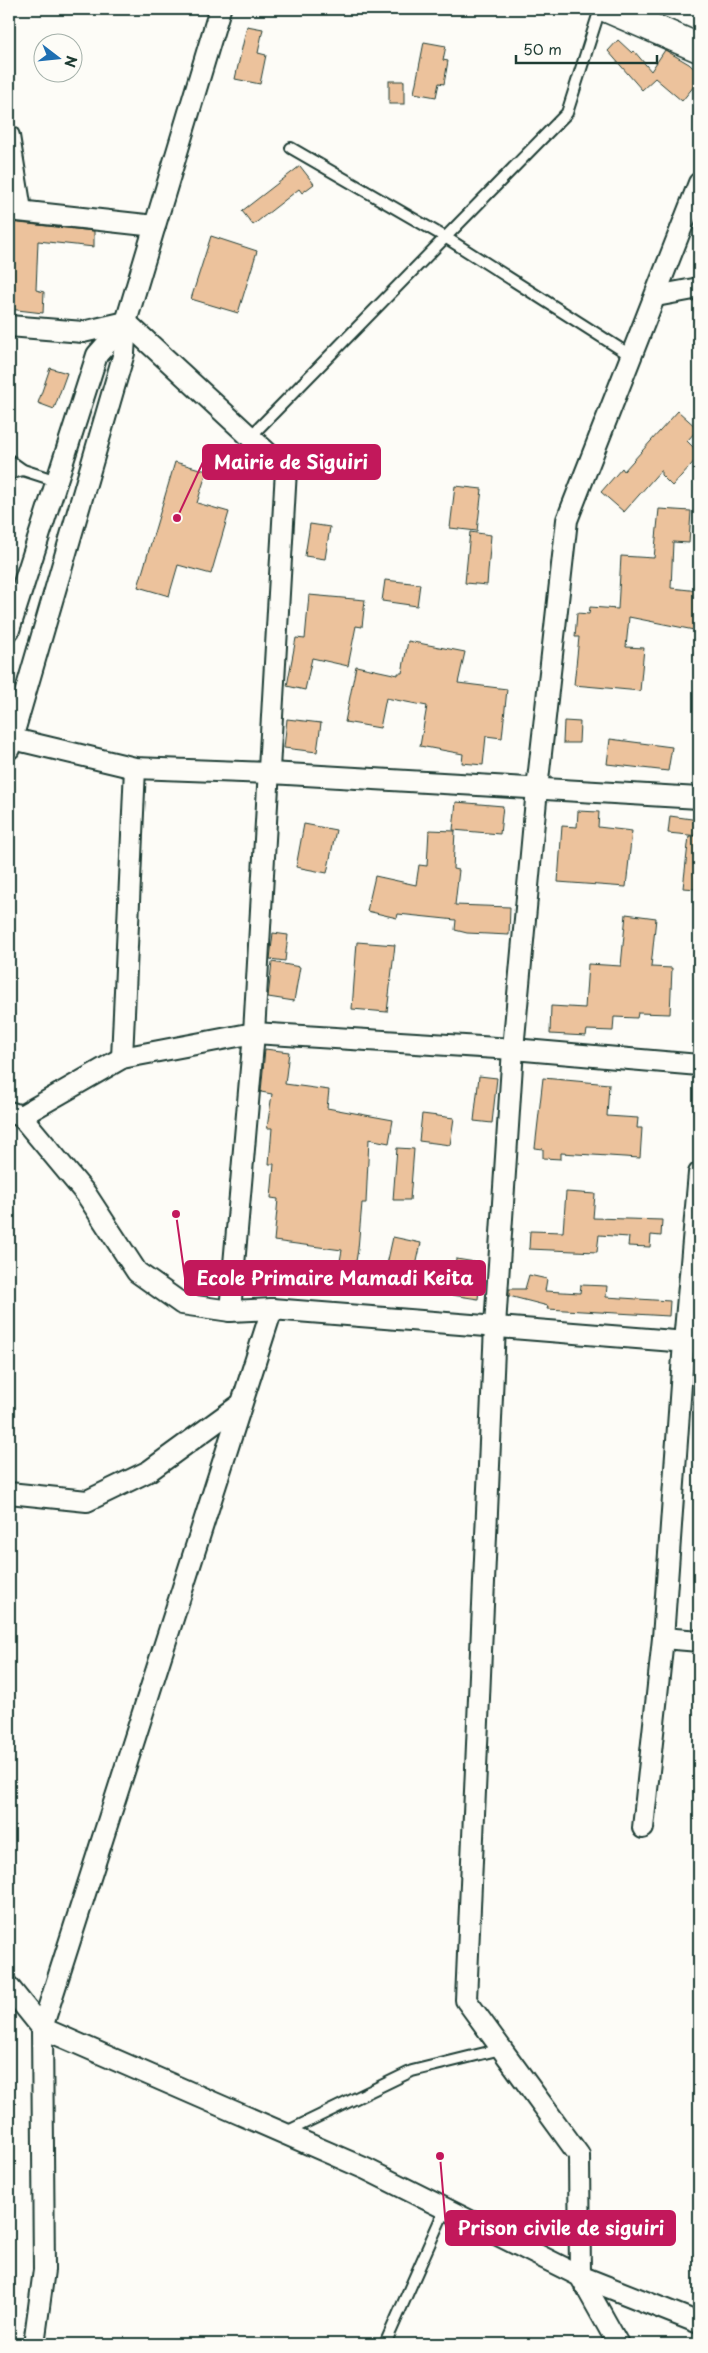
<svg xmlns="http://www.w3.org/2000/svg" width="708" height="2353" font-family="'Playpen Sans',sans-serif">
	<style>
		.building { fill: #ecc29c; stroke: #1f3d34 }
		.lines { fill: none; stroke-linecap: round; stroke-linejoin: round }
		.lane-casing { stroke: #1f3d34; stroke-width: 14 }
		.street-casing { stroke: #1f3d34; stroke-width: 24 }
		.secondary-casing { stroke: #1f3d34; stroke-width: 31 }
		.lane { stroke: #fdfcf7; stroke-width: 10 }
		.street { stroke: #fdfcf7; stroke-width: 20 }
		.secondary { stroke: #fdfcf7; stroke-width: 28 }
		.leader { fill: none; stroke: #c2185b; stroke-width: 2 }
		.callout-dot { fill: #c2185b; stroke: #fdfcf7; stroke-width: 2 }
		.callout { fill: #c2185b; stroke: #c2185b; stroke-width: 2 }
		.callout-label { font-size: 19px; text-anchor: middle; font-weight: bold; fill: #fff }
	</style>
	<rect width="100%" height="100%" fill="#fdfcf7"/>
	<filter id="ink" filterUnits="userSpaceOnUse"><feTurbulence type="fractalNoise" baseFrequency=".02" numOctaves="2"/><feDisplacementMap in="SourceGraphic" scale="10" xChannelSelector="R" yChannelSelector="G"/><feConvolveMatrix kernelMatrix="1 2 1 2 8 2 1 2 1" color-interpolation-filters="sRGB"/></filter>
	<g filter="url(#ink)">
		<g class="building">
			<path d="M247,26l16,3 -5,24 8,2 -6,29 -25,-5z"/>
			<path d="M618,40l14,13 2,-2 17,20 14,-21 24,14 10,9v7l-17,21 -27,-23 -13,12 -34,-39z"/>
			<path d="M424,42l22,4 -3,14 5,1 -4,23 -5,-1 -3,14 -22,-4z"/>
			<rect x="389" y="81" width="15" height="23"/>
			<path d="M300,166l14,18 -12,9 -3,-4 -46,36 -11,-14z"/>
			<path d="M9,222l85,9v16l-56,-6 -2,49 8,2 -1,21 -34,-4z"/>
			<path d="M211,236l46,15 -19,62 -47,-14z"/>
			<path d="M50,368l17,5 -13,36 -16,-6z"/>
			<path d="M678,411l20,18 -11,12 12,12v3l-27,30 -11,-11v-5l-37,42 -23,-20 21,-24 2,3z"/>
			<path d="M175,462l32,9 -10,32 32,9 -18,62 -33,-9 -9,31 -31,-9z"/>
			<path d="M455,486l27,3 -5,42 -27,-3z"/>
			<path d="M659,509l32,2 -2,32 -16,-1 -2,46 28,3v40l-70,-14 -3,30 18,1 -4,43 -66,-6 5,-48h-4l2,-24 12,1 1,-7 28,2 3,-53 33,2z"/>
			<path d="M310,524l20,3 -5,32 -20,-3z"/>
			<path d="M470,532l21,3 -4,50 -22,-2z"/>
			<path d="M385,580l35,4 -3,22 -35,-5z"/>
			<path d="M309,595l56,5 -3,27 -6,-1 -8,40 -36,-8 -7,32 -18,-4 9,-48 9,1z"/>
			<path d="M408,641l57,11 -7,31 49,6 -5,49 -16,-2 -3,29 -21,-2 1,-9 -43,-8 7,-40 -41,-8 -6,30 -35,-6 11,-56 42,9v-2h4z"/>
			<path d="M287,719l34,4 -4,29 -33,-4z"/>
			<path d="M564,721l16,1 -1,21h-16z"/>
			<path d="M610,739l62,8 -4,24 -61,-7z"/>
			<path d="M456,802l47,4 -3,28 -47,-4z"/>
			<path d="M578,811l21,1 -1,15 34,4 -6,56 -68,-5 4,-56 15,1z"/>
			<path d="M670,816l29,4v16l-31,-3z"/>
			<path d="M304,824l32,6 -9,43 -31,-6z"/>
			<path d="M429,830l26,1 -2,38 6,1 -4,35 55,2 -1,28 -42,-2 -12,-3 1,-10 -58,-6 -1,4 -30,-7 8,-35 41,9 3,-20 8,1z"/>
			<path d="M689,836h10l-1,53 -15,-1z"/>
			<path d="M626,914l30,4 -5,49 21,1 -2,46 -32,-1 -1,5 -23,-1 -1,14 -26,-1 -1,6 -36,-2 1,-28 34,2 3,-44 33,2z"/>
			<path d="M273,933l15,2 -3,26 -15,-2z"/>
			<path d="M357,942l38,3 -8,67 -35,-3z"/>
			<path d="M272,962l28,5 -6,34 -26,-4z"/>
			<path d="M265,1049l24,3 -4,32 44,6 -2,18 66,12 -4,23 -20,-4 -3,64h-4l-4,46 -6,37 -16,-3 6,-33 -68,-9 4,-42 -7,-1 3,-34h-5l3,-36h-5l5,-34 -11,-2z"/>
			<path d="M479,1076l18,2 -5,45 -18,-2z"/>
			<path d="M543,1078l66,6 -2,32 31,2 -1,10h5l-2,30 -79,-5v6l-18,-1v-9l-8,-1z"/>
			<path d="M422,1114l32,4 -4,27 -31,-4z"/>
			<path d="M397,1148l17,1 -4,51h-17z"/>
			<path d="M566,1192l29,2 -2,24 69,2 -1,16 -10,-1 -1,12 -22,-1 1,-9 -30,-2 -2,17 -68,-3 1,-18 33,1z"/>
			<path d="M393,1237l28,6 -10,46 -28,-6z"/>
			<path d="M456,1259l26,4 -4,36 -26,-4z"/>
			<path d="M529,1275l18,4 -2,12 35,2 1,-8 26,1 -1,11 64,4 -1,15 -122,-7 1,-3 -39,-10v-7h16z"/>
		</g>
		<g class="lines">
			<defs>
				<g id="lane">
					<path d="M291,148l154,89 185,118"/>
					<path d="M250,437l317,-324 33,-104"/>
					<path d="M9,460l14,10 34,11"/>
					<path d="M9,474l14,-4"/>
					<path d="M284,2133l128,-62 89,-22"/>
					<path d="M385,2344l60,-135"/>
				</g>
				<g id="street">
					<path d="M9,136l12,74"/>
					<path d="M9,210l146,16"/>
					<path d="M656,296l43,-8"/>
					<path d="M126,322l160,148 -32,563 -24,278"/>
					<path d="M9,326l74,6 43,-10"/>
					<path d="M9,630l88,-275 29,-33"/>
					<path d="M9,738l126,30 135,5 429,25"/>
					<path d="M9,749l115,-396 2,-31 94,-313"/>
					<path d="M122,1058l13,-290"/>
					<path d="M9,1112l12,4 101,-58 132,-25 259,16 186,16"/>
					<path d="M21,1116l65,78 51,78 45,32 48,7 42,-2 427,34"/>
					<path d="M9,1493l78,8 62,-30 92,-67"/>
					<path d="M663,1638l36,3"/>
					<path d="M643,1828l20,-190 21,-296 15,-169"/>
					<path d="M9,1987l33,41 324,141 214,107 119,47"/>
					<path d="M34,2344l10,-74 -2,-242 230,-719"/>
					<path d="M618,2344l-38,-68 -1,-121 -113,-155 29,-674 18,-277 24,-260 30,-269 132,-337"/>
				</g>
				<path id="secondary" d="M609,9l90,39"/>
			</defs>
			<use href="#lane" class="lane-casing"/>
			<use href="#street" class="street-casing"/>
			<use href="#secondary" class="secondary-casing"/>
			<use href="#lane" class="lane"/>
			<use href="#street" class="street"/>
			<use href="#secondary" class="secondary"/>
		</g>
	</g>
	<path class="leader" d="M177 518L203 462M176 1214L185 1278M440 2156L446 2228"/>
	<g class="callout-dot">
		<circle cx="177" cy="518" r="5"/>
		<circle cx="176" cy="1214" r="5"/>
		<circle cx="440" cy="2156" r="5"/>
	</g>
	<g class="callout">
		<rect x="203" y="445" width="177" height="34" rx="5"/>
		<rect x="185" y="1261" width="300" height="34" rx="5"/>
		<rect x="446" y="2211" width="229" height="34" rx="5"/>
	</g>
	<g class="callout-label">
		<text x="291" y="469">Mairie de Siguiri</text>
		<text x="335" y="1285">Ecole Primaire Mamadi Keita</text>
		<text x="561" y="2235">Prison civile de siguiri</text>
	</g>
	<rect width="708" height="2353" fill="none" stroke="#fdfcf7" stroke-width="30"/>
	<rect x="15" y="15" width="678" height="2323" fill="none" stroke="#1f3d34" stroke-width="2" filter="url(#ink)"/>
	<g transform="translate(58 58) rotate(106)"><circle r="24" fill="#fdfcf7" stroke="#a4b0a9"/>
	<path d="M0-4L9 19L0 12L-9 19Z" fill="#1f6fb2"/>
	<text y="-8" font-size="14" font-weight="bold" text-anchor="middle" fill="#1f3d34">N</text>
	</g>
	<path d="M516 55v8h141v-8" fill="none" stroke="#1f3d34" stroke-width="2.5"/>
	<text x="523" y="55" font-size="15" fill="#1f3d34" stroke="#fdfcf7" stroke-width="4" paint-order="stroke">50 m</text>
</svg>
